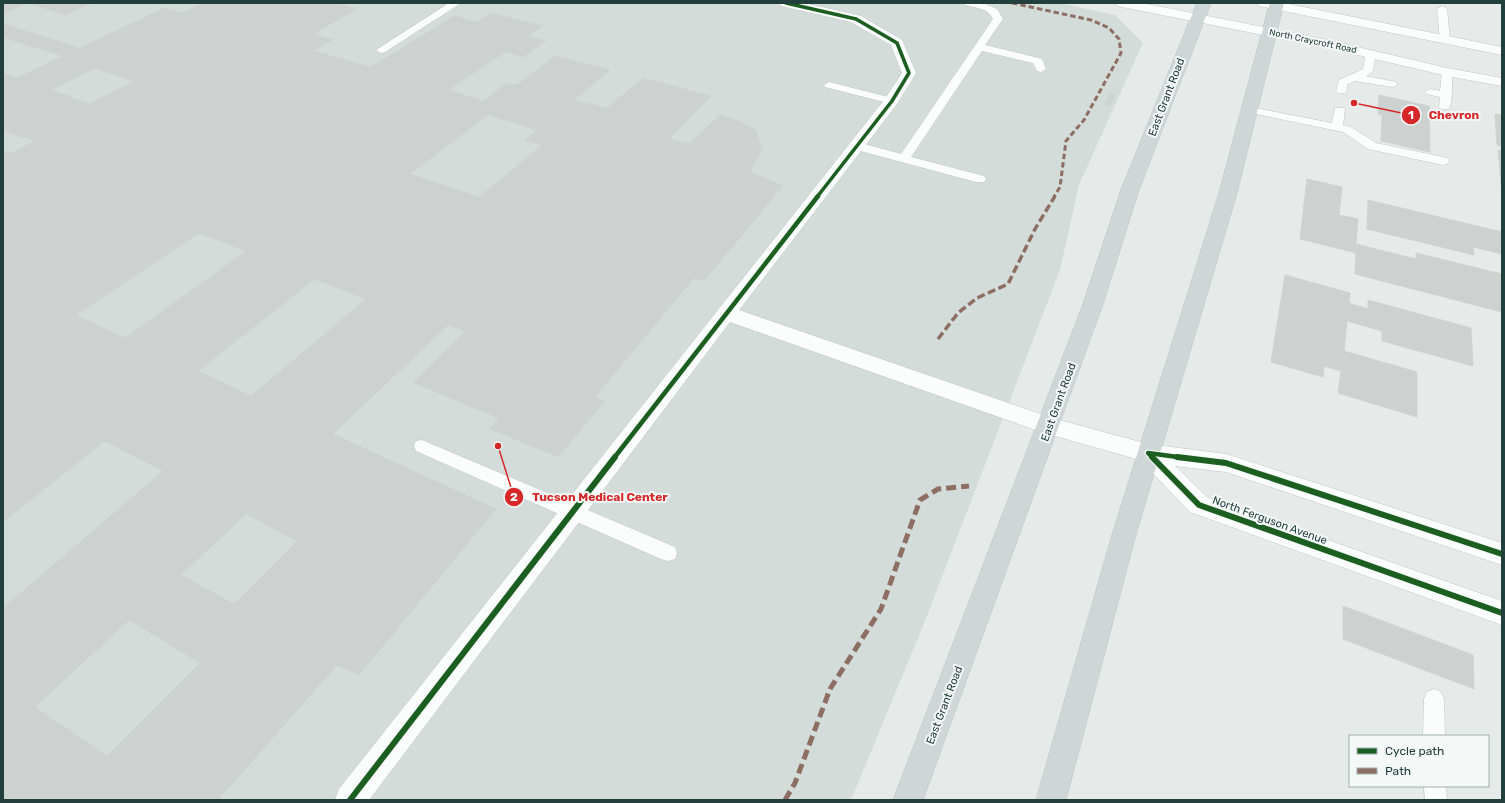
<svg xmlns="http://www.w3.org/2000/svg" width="1505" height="803" font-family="Rubik,sans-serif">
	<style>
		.built { fill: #d4dcda }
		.building { fill: #cdd2d1; stroke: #cfd4d2; fill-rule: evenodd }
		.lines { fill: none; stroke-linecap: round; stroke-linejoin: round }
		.service-casing { stroke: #c3c8c6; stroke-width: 1 }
		.minor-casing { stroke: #c3c8c6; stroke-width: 1 }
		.secondary-casing { stroke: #c1c9c7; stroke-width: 1 }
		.primary-casing { stroke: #bec6c5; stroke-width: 1 }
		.service { fill: #fbfcfc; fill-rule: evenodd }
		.minor { fill: #fbfcfc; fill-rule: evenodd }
		.secondary { fill: #fbfcfc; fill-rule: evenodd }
		.primary { fill: #ced7d5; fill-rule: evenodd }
		.quiet-far2 { stroke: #8d6e63; stroke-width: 3; stroke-dasharray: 5.5 3; stroke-linecap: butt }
		.quiet-far1 { stroke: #8d6e63; stroke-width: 3.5; stroke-dasharray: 8 3.5; stroke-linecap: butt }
		.quiet { stroke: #8d6e63; stroke-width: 5; stroke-dasharray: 10 5; stroke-linecap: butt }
		.cycleway-far2-casing { stroke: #f4f9f8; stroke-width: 5 }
		.cycleway-far1-casing { stroke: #f4f9f8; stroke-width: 7 }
		.cycleway-casing { stroke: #f4f9f8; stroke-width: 8 }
		.cycleway-far2 { stroke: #1b5e20; stroke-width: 3.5 }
		.cycleway-far1 { stroke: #1b5e20; stroke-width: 4.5 }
		.cycleway { stroke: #1b5e20; stroke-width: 6 }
		.labels { text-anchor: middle; stroke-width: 4; stroke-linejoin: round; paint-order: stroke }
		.far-street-label { font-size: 9px; fill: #233f3c; stroke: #f4f9f8 }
		.street-label { font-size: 11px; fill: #233f3c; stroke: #f4f9f8 }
		.leader { fill: none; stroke: #d62828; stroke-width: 1.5 }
		.callout-dot { fill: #d62828; stroke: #f4f9f8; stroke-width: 1.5 }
		.mark-label { font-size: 12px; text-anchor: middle; font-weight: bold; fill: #fff }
		.callout-label { font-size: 12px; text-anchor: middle; font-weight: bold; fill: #d62828; stroke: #f4f9f8; stroke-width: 4; stroke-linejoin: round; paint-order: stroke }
	</style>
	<rect width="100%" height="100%" fill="#e6ebe9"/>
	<path class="built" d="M3,3h1056l56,12 28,28 -64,142 -19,85 -135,351 -74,179h-848z"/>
	<g class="building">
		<path d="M3,3h89l-26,12 -38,-12 -25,11z"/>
		<path d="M203,3h133l21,6 -44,25 19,6 -18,11 57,16 83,-51 23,6 15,-9 51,13 -15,10 18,5 -23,16 -18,-5 -57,38 35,11 24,-18 10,2 38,-29 55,14 -36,30 33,8 36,-30 68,18 -42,43 20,5 31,-29 17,5 19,10 6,21 -12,21 33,14 -79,95 -10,-3 -99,119 10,4 -47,56 -68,-28 9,-11 -85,-35 51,-52 -17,-6 -115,109 163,75 -137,166 -22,-10 -119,135h-215v-192l160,-137 -58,-30 -102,81v-368l6,-2 3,1 22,-12 -31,-11v-57l14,5 147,-70 19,5zM95,68l39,13 -44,23 -39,-14zM488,115l49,15 -12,10 17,5 -63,52 -69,-23zM199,233l47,18 -121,87 -49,-23zM315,279l51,20 -115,97 -53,-25zM246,514l51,27 -63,63 -53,-29zM129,620l71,43 -93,93 -72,-49z"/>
		<path d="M3,24l29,9 47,15 -16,8 -49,-15 -11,-4z"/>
		<path d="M1110,93l5,2 -5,11 -5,-1z"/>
		<path d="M1379,95l50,11 1,46 -49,-11 1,-26 -4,-1z"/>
		<path d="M1495,114l7,1v31l-5,-1z"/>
		<path d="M1498,150l4,1v34h-1z"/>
		<path d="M1307,179l35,8 -3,28 19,4 -2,25 60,15v-6l86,21v38l-147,-38 1,-21 -56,-14z"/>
		<path d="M1368,200l134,32v22l-29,-7 1,8 -107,-26z"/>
		<path d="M1285,275l65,18 -1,10 19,6v-9l103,28 2,38 -91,-25v-10l-35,-10 -3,30 73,21v45l-79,-24 3,-22 -17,-5 -1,11 -52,-15z"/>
		<path d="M1343,606l130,49 1,34 -131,-50z"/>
	</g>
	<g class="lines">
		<defs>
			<g id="service">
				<path d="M449,3h12l-76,49 -4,1 -5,-3z"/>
				<path d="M963,3h20l14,6 6,10 -18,26 57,14 4,10 -5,3 -4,-1 -4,-8 -51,-12 -71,106 73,19 2,3 -2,3h-8l-123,-33 -2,-3 2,-3 4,-1 44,12 92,-135c-5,-11 -17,-11 -28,-14z"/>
				<path d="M1442,6l5,3 3,31 -5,3 -5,-3 -3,-31z"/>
				<path d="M1371,50l5,3 -3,18 -7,5 30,6 1,2 -1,2 -4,1 -37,-6 -7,3 -2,9h-8l-2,-2 3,-11 24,-11 3,-16z"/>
				<path d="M1447,69l5,3c0,10 1,30 -3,37h-8l-2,-2 1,-10 -14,-3 -2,-2 6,-3 10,2 2,-19z"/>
				<path d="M829,82l67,17 2,2 -6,3 -67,-17 -1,-2z"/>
				<path d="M1250,107l82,16 3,-15h8l2,2 -2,15 8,2 25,16 67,14 4,1 2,3 -2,3 -4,1 -75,-16 -25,-17 -97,-20 -2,-2 2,-2z"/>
				<path d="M422,440l253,107 2,6 -2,6 -7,2 -7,-2 -245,-108 -2,-5 2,-5z"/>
				<path d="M1434,689l7,3 3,7 1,37h-22l1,-37 3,-7z"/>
				<path d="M1424,786h22l1,14h-22z"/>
			</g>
			<path id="minor" d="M779,3h25l57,13 41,24 14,33 -19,31 -158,206 313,108 96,26 78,10 276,89v22l-276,-93 -51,-6 33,32 294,103v24l-312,-113 -50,-52 -99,-28 -311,-110 -361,478h-34l4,-11 546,-690 17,-26 -11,-28 -40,-23 -70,-16z"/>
			<g id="secondary">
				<path d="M1115,3h27l186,37 119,28 55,10v8l-55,-10 -119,-28 -206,-41 -5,-1z"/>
				<path d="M1257,3h27l218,44v8l-238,-48 -5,-1z"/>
			</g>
			<g id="primary">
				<path d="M1197,3h14l-72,187 -36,114 -180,496h-30l190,-496 38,-114z"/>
				<path d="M1270,3h14l-47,190 -102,345 -69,262h-30l75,-262 108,-345z"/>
			</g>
		</defs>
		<use href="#service" class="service-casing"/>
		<use href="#minor" class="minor-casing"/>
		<use href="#secondary" class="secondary-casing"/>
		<use href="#primary" class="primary-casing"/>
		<use href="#service" class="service"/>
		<use href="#minor" class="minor"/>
		<use href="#secondary" class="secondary"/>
		<use href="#primary" class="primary"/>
		<path class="quiet-far2" d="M1012,3l79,17 18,8 10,11 2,14 -37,67 -18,21 -6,46 -6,10"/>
		<path class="quiet-far1" d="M938,339l20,-26 19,-15 31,-14 27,-55 20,-33"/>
		<path class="quiet" d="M785,800l10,-17 35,-94 51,-80 39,-109 18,-11 31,-3"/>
		<defs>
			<path id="cycleway-far2" d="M786,3l70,16 41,24 12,30 -17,28 -75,96"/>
			<g id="cycleway-far1">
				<path d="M614,458l204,-262"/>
				<path d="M1153,458l-5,-5 37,5"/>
			</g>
			<g id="cycleway">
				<path d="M1152,457l47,48 303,108"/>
				<path d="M1177,457l49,6 276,91"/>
				<path d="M350,800l265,-343"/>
			</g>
		</defs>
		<use href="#cycleway-far2" class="cycleway-far2-casing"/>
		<use href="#cycleway-far1" class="cycleway-far1-casing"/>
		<use href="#cycleway" class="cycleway-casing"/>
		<use href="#cycleway-far2" class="cycleway-far2"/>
		<use href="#cycleway-far1" class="cycleway-far1"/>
		<use href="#cycleway" class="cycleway"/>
	</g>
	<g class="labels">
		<g class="far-street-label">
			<text transform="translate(1313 41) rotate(12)" y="3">North Craycroft Road</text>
		</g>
		<g class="street-label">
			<text transform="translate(1166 97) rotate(-69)" y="4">East Grant Road</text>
			<text transform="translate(1058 402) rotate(-70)" y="4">East Grant Road</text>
			<text transform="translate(1270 520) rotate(20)" y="4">North Ferguson Avenue</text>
			<text transform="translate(944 705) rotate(-69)" y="4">East Grant Road</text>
		</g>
	</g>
	<path class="leader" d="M1354 103L1411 115M498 446L514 497"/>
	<g class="callout-dot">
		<circle cx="1354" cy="103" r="4"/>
		<circle cx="498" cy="446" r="4"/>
		<circle cx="1411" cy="115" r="10"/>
		<circle cx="514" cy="497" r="10"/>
	</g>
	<g class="mark-label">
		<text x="1411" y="119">1</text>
		<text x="514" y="501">2</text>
	</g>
	<g class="callout-label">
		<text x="1454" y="119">Chevron</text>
		<text x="600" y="501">Tucson Medical Center</text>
	</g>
	<rect width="1505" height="803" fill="none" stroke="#233f3c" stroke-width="8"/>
	<rect x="1349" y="735" width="140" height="52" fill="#f4f9f8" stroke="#a0afad"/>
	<rect x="1357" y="748" width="20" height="6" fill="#1b5e20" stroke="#a0afad"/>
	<text x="1385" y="755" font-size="12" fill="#233f3c">Cycle path</text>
	<rect x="1357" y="768" width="20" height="6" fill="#8d6e63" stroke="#a0afad"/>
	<text x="1385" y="775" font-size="12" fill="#233f3c">Path</text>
</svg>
